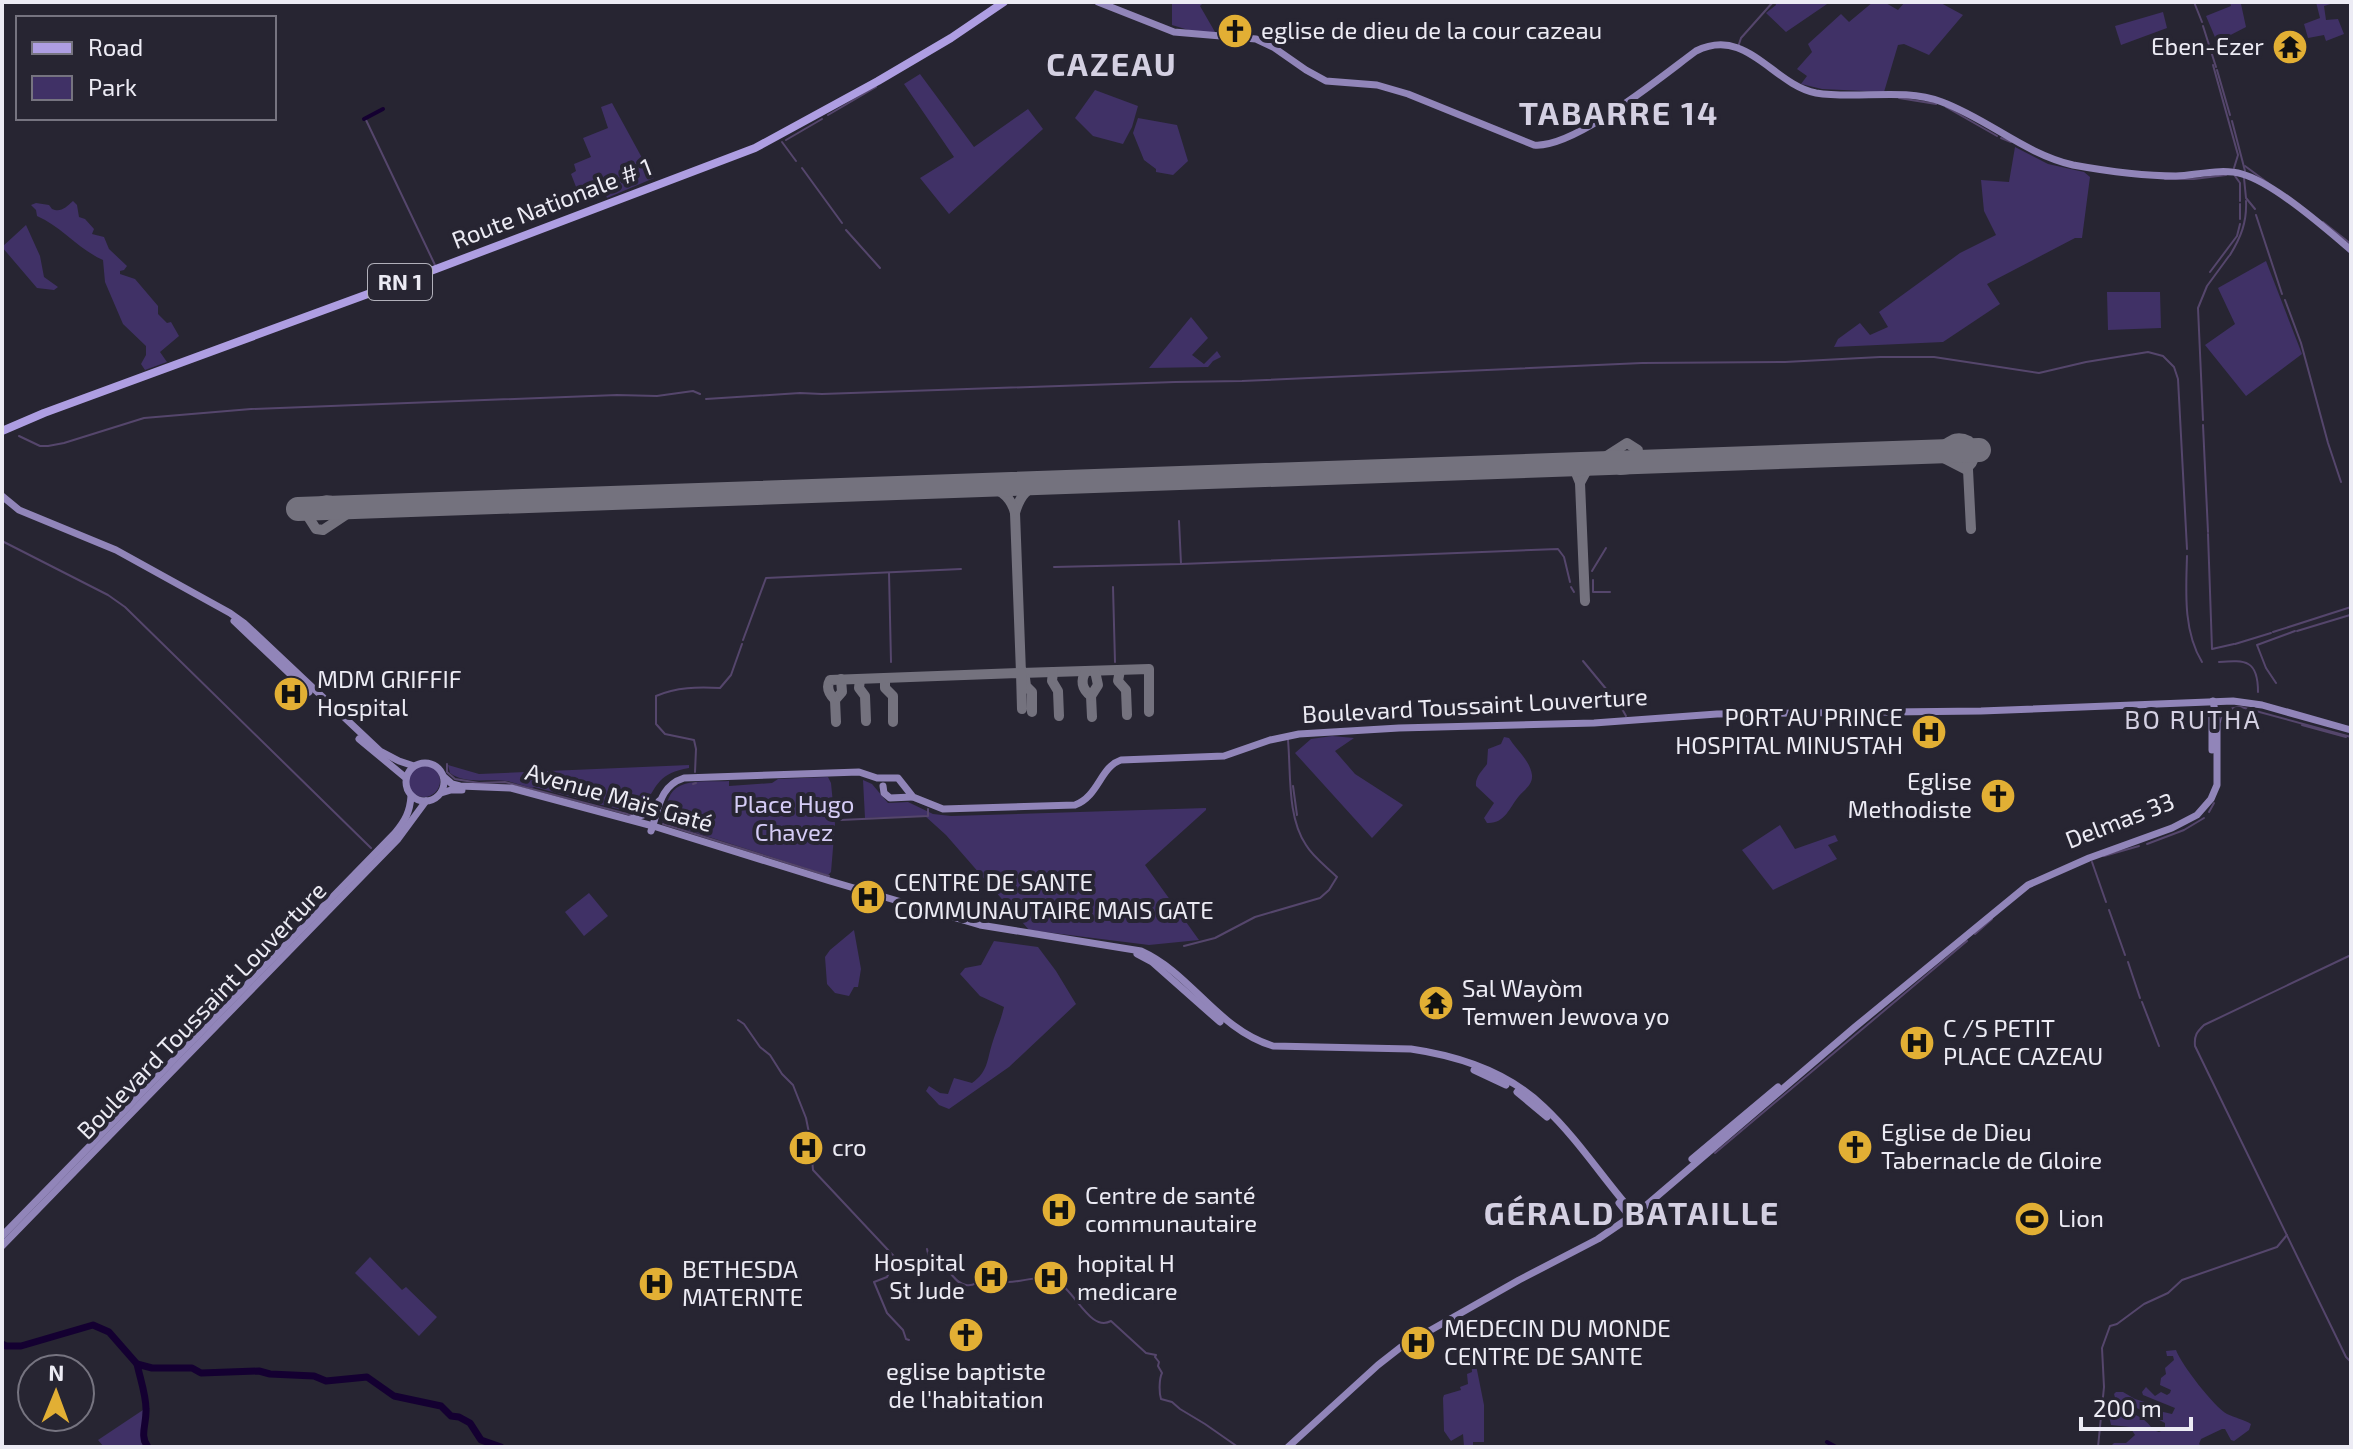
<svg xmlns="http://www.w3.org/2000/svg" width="2353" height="1449" font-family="'Exo 2',sans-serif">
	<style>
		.green { fill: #403166 }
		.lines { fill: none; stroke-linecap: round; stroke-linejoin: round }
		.stream { stroke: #55466c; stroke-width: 2 }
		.canal { stroke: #140031; stroke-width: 4 }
		.river { stroke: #140031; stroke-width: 7 }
		.taxiway { stroke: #74727e; stroke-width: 10 }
		.runway { stroke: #74727e; stroke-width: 24 }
		.secondary { stroke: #9185b9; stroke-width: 7 }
		.primary { stroke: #ae9ee2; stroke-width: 8 }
		.labels { text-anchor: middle; stroke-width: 8; stroke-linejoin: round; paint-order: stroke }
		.shield { fill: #272532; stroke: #b1b0ba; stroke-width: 2 }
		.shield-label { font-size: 22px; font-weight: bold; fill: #ecebf4 }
		.poi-label { font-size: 24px; fill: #ecebf4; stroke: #272532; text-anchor: start }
		.street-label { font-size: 24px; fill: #ecebf4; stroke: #272532 }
		.park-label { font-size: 24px; fill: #d5ccf6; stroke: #272532 }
		.neighbourhood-label { font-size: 26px; letter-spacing: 2px; fill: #d4d0e2; stroke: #272532 }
		.district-label { font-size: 32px; font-weight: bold; letter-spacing: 2px; fill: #d4d0e2; stroke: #272532 }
	</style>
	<rect width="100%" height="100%" fill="#272532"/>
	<g class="green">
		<path d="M1172,2h32l-4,4 15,26h-20l-23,-7z"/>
		<path d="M1775,2h55l-44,30 -20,-19 10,-8z"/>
		<path d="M1873,2h11l14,8 7,-8h34l24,13 -34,40 -25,-11 -6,1 -14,47 -62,-3 -21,-5 6,-8 -10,-7 15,-17 -4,-8 33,-30 8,8z"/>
		<path d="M2230,2h16l-5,2 5,23 -29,15 -11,-26 25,-10z"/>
		<path d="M2316,2h21l-13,4 2,14 12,-1 6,15 -18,7 -2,-6 -16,3 -4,-14 16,-6z"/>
		<path d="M2163,12l4,16 -46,17 -6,-19z"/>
		<path d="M920,74l54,73 54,-38 15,20 -94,85 -29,-36 34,-21 -50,-73z"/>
		<path d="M1095,90l43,16 -6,21 -9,17 -30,-8 -18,-18z"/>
		<path d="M612,103l35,64 -2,3 5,1 4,7 -47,20 -8,-19 -8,13 -11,5 -9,-23 5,-3 -2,-7 17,-7 -8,-19 25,-10 -7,-21z"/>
		<path d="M1138,118l39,7 11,36 -15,14 -17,-3v-3l-12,-9 -11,-27z"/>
		<path d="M2015,147l33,17 36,8 6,5 -8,61h-7l-88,46 13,20 -57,38 -109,5 4,-8 22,-16 10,12 18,-8 -9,-15 81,-59 36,-18 -12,-24 -3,-31 28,2z"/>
		<path d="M73,201l4,4 2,12 6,2 9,10 -2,5 12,3 5,12 18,17 -3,4 -4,1v3l15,5 23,27v8l9,9 4,-1 8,14 -19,16 7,10 -22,8 -4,-6 5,-9v-9l-23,-22 -18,-42 -2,-22c-25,-11 -41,-33 -66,-44l-1,-6 -5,-5 5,-2 13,2 3,4c9,4 14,-2 21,-8z"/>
		<path d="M26,225l14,31 4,21 14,10 -4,3 -17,-2 -35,-41z"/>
		<path d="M2266,261l36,93 -56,42 -41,-51 30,-21 -17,-36z"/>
		<path d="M2107,292h53l1,36 -53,2z"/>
		<path d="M1191,317l17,21 -16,17 12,9 13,-13 4,6 -8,4 -5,6 -59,1z"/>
		<path d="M1332,736l22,2 -19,13 20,23 48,31 -31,33 -77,-85 16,-14z"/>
		<path d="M1504,737l5,1c7,12 21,22 23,37 1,10 -8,15 -13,21 -10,12 -14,28 -32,27l-3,-5 10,-15 -18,-17c-1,-9 6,-15 11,-22l1,-15 13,-5z"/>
		<path d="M448,765l31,9 210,-9v3c-30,5 -31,16 -46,39l-14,5 -95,-25 -2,1c-8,-2 -16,-5 -25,-7 -19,-3 -41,4 -57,-8z"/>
		<circle cx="424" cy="781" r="16"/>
		<path d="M828,777l3,6 4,41 -4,48 -3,3 -166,-53c3,-9 4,-23 11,-31 11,-13 40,-9 56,-10v5l43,-3 6,-4z"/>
		<path d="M863,780l9,4 16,19 20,-1 25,12 18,2 255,-8v2l-61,55 54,75 -50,5 -120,-15 -83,-95 -21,-19 -60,2z"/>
		<path d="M1780,825l15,24 40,-14 3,6 -10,4 9,14 -64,31 -31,-40z"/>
		<path d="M589,893l19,23 -24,20 -19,-24z"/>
		<path d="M854,930l7,39 -3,18h-4l-5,9 -14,-3 -8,-9 -2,-27 5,-7z"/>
		<path d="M994,941l44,6 18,24 20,33 -67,63 -60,42 -10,-4 -13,-14 3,-5 11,7 8,1 6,-16 18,5c16,-11 15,-23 20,-39 4,-13 9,-24 12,-37l-24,-11 -20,-22 5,-6 16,-3z"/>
		<path d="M370,1257l32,33 4,-3 31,30 -18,19 -64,-63z"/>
		<path d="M2176,1350c5,14 38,57 51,64 8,4 16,5 24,10l-2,6 -15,11 -3,-1 -6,-11h-3l-21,10 -2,5 3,3h-92l4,-4h12l9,-8 -5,-8 -19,-2 -2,-9 8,-7c14,4 28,7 36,21l6,2 6,-3v-6l-30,-16 -19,-6 -2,-7 2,-2h7l12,7 13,4 11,8 13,3 3,-6 -32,-13 -1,-3 4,-5 9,9 6,-4 6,3 3,-2 1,-3 -11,-5 1,-7 5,-4 -1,-6 9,-8 -1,-4h-6l-1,-5z"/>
		<path d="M1471,1360h4l9,45v37h-11v5l-9,-1 -1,-12 -12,7 -7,-10 -1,-33 1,-3 17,-5 -1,-3 8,-3 -1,-10 5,-2z"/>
		<path d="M143,1410l-2,32 4,5h-41l-6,-7z"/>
	</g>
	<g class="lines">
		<g class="stream">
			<path d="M2194,2l8,20"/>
			<path d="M2203,26l13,41"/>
			<path d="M1738,47l3,-9 32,-36"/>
			<path d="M2213,65l25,90 -4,13"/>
			<path d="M2217,70l13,45"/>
			<path d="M1899,98l37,6"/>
			<path d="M1946,107l51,29"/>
			<path d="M828,115l48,-28"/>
			<path d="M366,120l69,145"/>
			<path d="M2232,121l13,50"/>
			<path d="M2001,138l10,4"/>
			<path d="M786,140l36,-21"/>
			<path d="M782,142l14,19"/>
			<path d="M2245,166l23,17"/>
			<path d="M802,168l40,55"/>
			<path d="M2235,176l5,7v18"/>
			<path d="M2244,178l2,20 9,11"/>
			<path d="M2165,179h29l32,-4"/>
			<path d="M2240,204v15"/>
			<path d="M2256,215l26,79"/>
			<path d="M2323,222l28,22"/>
			<path d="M846,230l34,38"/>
			<path d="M2230,255c11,-18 17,-33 16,-54"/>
			<path d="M2210,272l27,-36 3,-12"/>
			<path d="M2285,300l16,43 27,100 13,39"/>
			<path d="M706,399l94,-6 22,1 353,-12 67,-1 400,-18 143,-1 95,-5h54l105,16 47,-11 62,-10 15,4 11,11 4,12 9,170"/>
			<path d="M2203,420l-5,-112 9,-22 22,-30"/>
			<path d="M2203,425l5,107"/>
			<path d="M19,436l21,10h8l16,-3 80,-25 107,-9 366,-14 40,1 36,-5 7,3"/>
			<path d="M2208,534l4,115 22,-5"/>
			<path d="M2,541l106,54 17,12 246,241"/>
			<path d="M2187,556c-1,35 -4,75 15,106"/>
			<path d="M1181,564l377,-15 6,8 6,25"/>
			<path d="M1054,567l127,-3 -2,-43"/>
			<path d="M1592,571l14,-23"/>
			<path d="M889,573l2,89"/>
			<path d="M1593,580v12h17"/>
			<path d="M1113,587l2,75"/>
			<path d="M1571,587l3,5"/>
			<path d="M2297,631l53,-16"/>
			<path d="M2273,632l78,-25"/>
			<path d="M743,640l23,-62 195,-9"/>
			<path d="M2235,644l36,-11"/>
			<path d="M1583,661l38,46 5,9"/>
			<path d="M2219,662c27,-2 39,-2 39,30"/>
			<path d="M2276,683l-10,-15 -9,-23 38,-14"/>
			<path d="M2220,722c3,-12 10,-14 21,-15l110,30"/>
			<path d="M2302,725l44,12"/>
			<path d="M447,764v8l8,7 24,4 26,-1 126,33"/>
			<path d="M695,772l1,-23 -2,-9 -29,-6 -9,-10v-28c21,-9 41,-9 64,-8l11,-13 11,-31"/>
			<path d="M693,784l3,-1"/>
			<path d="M1293,786l4,29"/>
			<path d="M2209,812l5,-9"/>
			<path d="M840,820l88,-4v-7"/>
			<path d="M663,824l166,52"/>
			<path d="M2147,844l37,-14 20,-12"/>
			<path d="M2104,856l35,-10"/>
			<path d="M2092,862l14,40"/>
			<path d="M2109,910l16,45"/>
			<path d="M1975,934l17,-15"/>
			<path d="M1184,946l31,-8 40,-21 65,-19 9,-8 8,-13c-10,-10 -24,-20 -31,-32 -19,-28 -15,-72 -18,-105"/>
			<path d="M2351,955l-147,70c-7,7 -10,10 -9,21l151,311 5,5"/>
			<path d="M2128,962l12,36"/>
			<path d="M2142,1002l17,44"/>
			<path d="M738,1020l6,4 16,23 10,8 12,19 11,11 13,33 4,20 3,32 91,97 -15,6 -2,4 -13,5 13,31 16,17 3,9 3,1"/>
			<path d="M1715,1153l252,-212"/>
			<path d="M927,1249l3,13c5,3 12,5 17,8 6,5 10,14 19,15 7,2 10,-3 17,-5 8,-2 17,1 25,2 15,0 29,-7 44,-3 22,7 37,54 59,42l35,32 10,2 -1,2 4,5 -1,4 4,7c-3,6 -3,20 -1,26l11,3 8,7 25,15 33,23"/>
			<path d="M2098,1447l6,-60 -2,-39 8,-22 7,-2 27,-20 24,-11 14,-13 95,-33 10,-12"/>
		</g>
		<g class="canal">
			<path d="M364,119l19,-10"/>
			<path d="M1827,1442l9,5"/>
		</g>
		<g class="river">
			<path d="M2,1344l4,2h15l72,-21 16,7 28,32 15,4h40l9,5 58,-2 11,3 44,2 12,5 41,-4 27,19 47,10 10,10 8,1 11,6 11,17 20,7"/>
			<path d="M137,1364c3,14 9,31 9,45 1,14 -7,27 2,38"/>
		</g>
		<g class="taxiway">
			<path d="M1967,450l4,79"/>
			<path d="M1930,451l35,18c12,-7 11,-18 4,-28 -17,-9 -22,6 -37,10"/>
			<path d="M1567,464l9,9 4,10 5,118"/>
			<path d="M1044,482c-17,6 -24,13 -29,31l6,160 128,-4v43"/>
			<path d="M1580,483l8,-15 39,-25 11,7 -1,12 -8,7 -9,1 -11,-7"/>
			<path d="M983,485c16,3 28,11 32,28"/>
			<path d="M344,507c-13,-9 -23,-10 -34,3l-1,8 7,11 7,1 36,-24"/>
			<path d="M1120,670l-2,11 8,9 1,25"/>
			<path d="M1086,671c-6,10 -4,18 5,25l1,21"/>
			<path d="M1053,672l-1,9 6,10 1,25"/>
			<path d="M885,678v10l8,8v26"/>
			<path d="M1025,678l1,8 6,6v20"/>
			<path d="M860,679l-1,9 6,8 1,25"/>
			<path d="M1091,696l7,-11 -3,-14"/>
			<path d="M835,700l7,-8 -1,-13"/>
			<path d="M836,722l-1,-22c-6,-6 -9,-13 -5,-20l191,-7 1,36"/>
		</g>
		<path class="runway" d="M298,509l1681,-59"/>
		<g class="secondary">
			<path d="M1098,2l76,30 82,7 17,8 33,23 20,11 51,4 31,9 126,51c40,4 128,-69 162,-94 51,-25 76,33 120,42 41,7 86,-6 126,9 46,17 83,52 131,63 33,6 70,11 103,11 21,-1 46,-8 66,-2 32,9 83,54 109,76"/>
			<path d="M2,496l17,14 97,40 114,63 14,10 136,128 19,10 15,5"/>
			<path d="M234,621l75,71"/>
			<path d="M2212,715v35"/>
			<path d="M359,739l47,39"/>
			<circle cx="425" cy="782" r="19"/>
			<path d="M444,777l8,7 8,2 51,2 142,38 177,55 150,44 161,26c51,23 76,78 132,95l138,3c48,7 97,23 133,58 34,32 60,73 91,108"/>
			<path d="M883,786l1,7 6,5 22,-1"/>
			<path d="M441,793l10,-3h11"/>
			<path d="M630,819l20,-6 9,-12"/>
			<path d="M651,831c8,-22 8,-45 33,-53l175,-6 18,6h21l15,19 30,12 132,-4c24,-9 25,-38 46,-45l103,-4 46,-16 29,-6 100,-6 195,-5 123,-9 264,-3 252,-10 29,4 89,25"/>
			<path d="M1137,954l15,8 68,60"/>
			<path d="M1474,1070l32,15"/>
			<path d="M1517,1092l30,25"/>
			<path d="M1692,1159l86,-72"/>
			<path d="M1619,1203l12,15"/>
			<path d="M2,1236l393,-403c10,-12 15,-21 16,-37"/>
			<path d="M2,1246l396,-407 28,-38"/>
			<path d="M1288,1447l90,-82 23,-18 118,-67 79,-41 44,-30 213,-182 173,-142 61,-27 83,-30 25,-13 14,-16 6,-14v-64l-4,-20"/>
		</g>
		<path class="primary" d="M2,431l42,-18 392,-144 319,-121 123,-67 73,-43 53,-36"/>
	</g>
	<defs>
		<symbol id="church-disc" viewBox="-11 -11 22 22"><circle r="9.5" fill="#e2af34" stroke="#272532"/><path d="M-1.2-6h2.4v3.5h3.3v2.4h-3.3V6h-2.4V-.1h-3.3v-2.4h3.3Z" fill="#111"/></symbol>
		<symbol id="temple-disc" viewBox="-11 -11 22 22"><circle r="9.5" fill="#e2af34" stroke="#272532"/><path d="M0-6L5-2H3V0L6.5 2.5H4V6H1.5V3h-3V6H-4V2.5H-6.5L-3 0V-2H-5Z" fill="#111"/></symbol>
		<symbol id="hospital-disc" viewBox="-11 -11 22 22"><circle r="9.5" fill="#e2af34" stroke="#272532"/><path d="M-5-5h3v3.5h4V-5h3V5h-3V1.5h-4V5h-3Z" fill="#111"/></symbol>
		<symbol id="stadium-disc" viewBox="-11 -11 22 22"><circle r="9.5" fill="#e2af34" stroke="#272532"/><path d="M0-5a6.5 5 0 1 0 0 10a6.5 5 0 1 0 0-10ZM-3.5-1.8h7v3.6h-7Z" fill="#111"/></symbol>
	</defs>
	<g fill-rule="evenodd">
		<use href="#church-disc" x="1215" y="11" width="40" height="40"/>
		<use href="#temple-disc" x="2270" y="27" width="40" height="40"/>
		<use href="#hospital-disc" x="271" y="674" width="40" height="40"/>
		<use href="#hospital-disc" x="1909" y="712" width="40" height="40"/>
		<use href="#church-disc" x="1978" y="776" width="40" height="40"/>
		<use href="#hospital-disc" x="848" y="877" width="40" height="40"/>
		<use href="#temple-disc" x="1416" y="983" width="40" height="40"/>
		<use href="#hospital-disc" x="1897" y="1023" width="40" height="40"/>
		<use href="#church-disc" x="1835" y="1127" width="40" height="40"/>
		<use href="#hospital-disc" x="786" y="1128" width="40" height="40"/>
		<use href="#hospital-disc" x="1039" y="1190" width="40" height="40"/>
		<use href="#stadium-disc" x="2012" y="1199" width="40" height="40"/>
		<use href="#hospital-disc" x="971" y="1257" width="40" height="40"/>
		<use href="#hospital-disc" x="1031" y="1258" width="40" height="40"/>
		<use href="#hospital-disc" x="636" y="1264" width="40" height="40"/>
		<use href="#church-disc" x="946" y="1315" width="40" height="40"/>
		<use href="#hospital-disc" x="1398" y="1323" width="40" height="40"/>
	</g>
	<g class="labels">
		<rect class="shield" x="368" y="264" width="64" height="36" rx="6"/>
		<g class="shield-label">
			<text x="400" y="290">RN 1</text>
		</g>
		<g class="poi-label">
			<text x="1261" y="39">eglise de dieu de la cour cazeau</text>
			<text x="2264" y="55" text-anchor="end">Eben-Ezer</text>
			<text x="317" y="688">MDM GRIFFIF<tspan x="317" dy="28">Hospital</tspan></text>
			<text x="1903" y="726" text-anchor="end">PORT AU PRINCE<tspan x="1903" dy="28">HOSPITAL MINUSTAH</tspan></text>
			<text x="1972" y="790" text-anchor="end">Eglise<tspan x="1972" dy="28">Methodiste</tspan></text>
			<text x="894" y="891">CENTRE DE SANTE<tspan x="894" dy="28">COMMUNAUTAIRE MAIS GATE</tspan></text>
			<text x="1462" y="997">Sal Wayòm<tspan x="1462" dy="28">Temwen Jewova yo</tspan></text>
			<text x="1943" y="1037">C /S PETIT<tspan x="1943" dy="28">PLACE CAZEAU</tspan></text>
			<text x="1881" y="1141">Eglise de Dieu<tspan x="1881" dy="28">Tabernacle de Gloire</tspan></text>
			<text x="832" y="1156">cro</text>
			<text x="1085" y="1204">Centre de santé<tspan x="1085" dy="28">communautaire</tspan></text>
			<text x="2058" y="1227">Lion</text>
			<text x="965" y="1271" text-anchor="end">Hospital<tspan x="965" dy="28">St Jude</tspan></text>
			<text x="1077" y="1272">hopital H<tspan x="1077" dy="28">medicare</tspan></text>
			<text x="682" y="1278">BETHESDA<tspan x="682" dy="28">MATERNTE</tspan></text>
			<text x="1444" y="1337">MEDECIN DU MONDE<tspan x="1444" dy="28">CENTRE DE SANTE</tspan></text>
			<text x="966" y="1380" text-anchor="middle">eglise baptiste<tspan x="966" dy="28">de l'habitation</tspan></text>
		</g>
		<g class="street-label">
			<text transform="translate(552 204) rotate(-21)" y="8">Route Nationale # 1</text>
			<text transform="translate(1475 706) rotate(-3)" y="8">Boulevard Toussaint Louverture</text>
			<text transform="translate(619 798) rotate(16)" y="8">Avenue Maïs Gaté</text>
			<text transform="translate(2120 821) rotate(-21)" y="8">Delmas 33</text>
			<text transform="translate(202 1011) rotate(-46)" y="8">Boulevard Toussaint Louverture</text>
		</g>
		<g class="park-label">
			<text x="794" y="813">Place Hugo<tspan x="794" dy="28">Chavez</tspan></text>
		</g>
		<g class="neighbourhood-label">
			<text x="2193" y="729">BO RUTHA</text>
		</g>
		<g class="district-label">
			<text x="1112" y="76">CAZEAU</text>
			<text x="1619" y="125">TABARRE 14</text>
			<text x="1632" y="1225">GÉRALD BATAILLE</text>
		</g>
	</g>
	<rect width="2353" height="1449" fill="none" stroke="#ecebf4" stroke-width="8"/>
	<rect x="16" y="16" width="260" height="104" fill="#272532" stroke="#767480" stroke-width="2"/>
	<rect x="32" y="42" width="40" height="12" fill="#ae9ee2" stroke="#767480" stroke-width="2"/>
	<text x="88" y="56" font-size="24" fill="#ecebf4">Road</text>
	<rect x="32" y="76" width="40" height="24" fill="#403166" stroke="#767480" stroke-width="2"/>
	<text x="88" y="96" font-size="24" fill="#ecebf4">Park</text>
	<g transform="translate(56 1393) rotate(1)"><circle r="38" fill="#272532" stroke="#767480" stroke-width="2"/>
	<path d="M0-6L14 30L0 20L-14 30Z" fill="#e2af34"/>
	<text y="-12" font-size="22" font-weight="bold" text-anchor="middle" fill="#ecebf4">N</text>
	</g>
	<path d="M2081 1417v12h110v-12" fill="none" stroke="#ecebf4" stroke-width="4"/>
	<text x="2093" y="1417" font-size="24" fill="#ecebf4" stroke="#272532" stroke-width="6" paint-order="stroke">200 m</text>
</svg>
